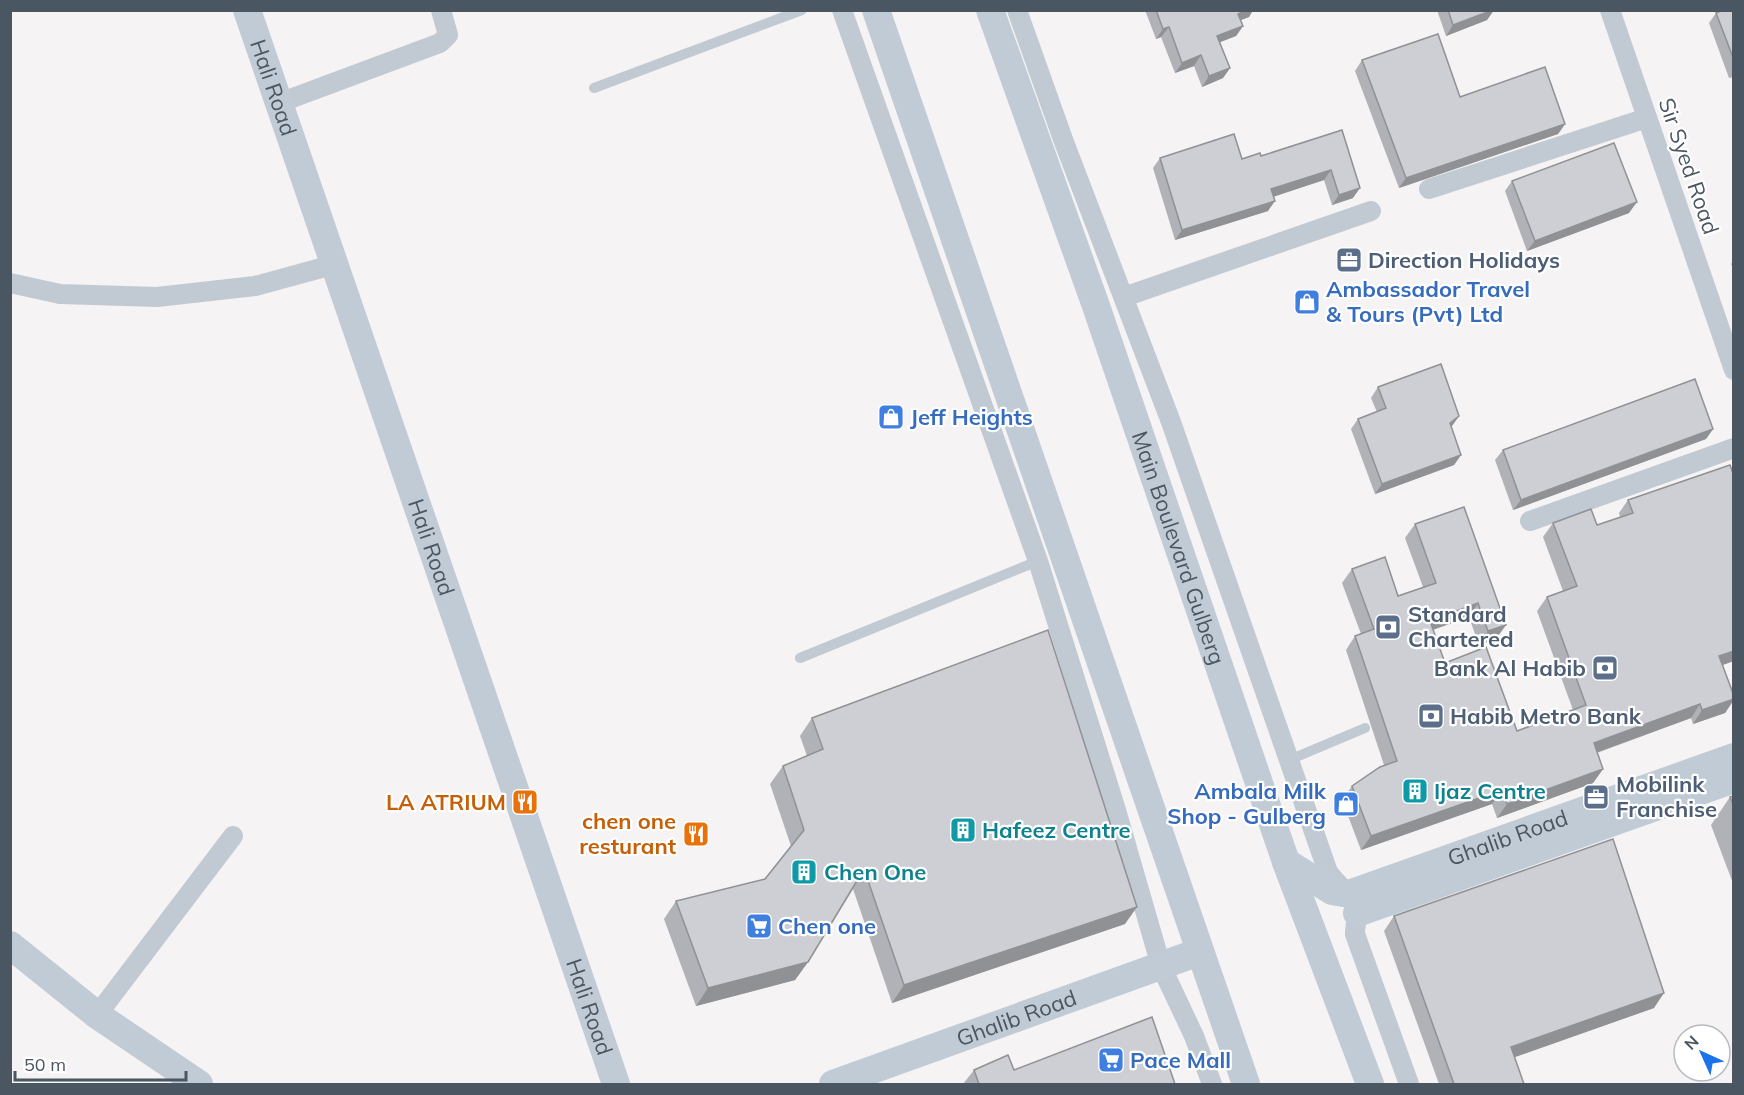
<svg xmlns="http://www.w3.org/2000/svg" width="1744" height="1095" viewBox="0 0 1744 1095" font-family="Mulish,sans-serif">
<style>
.lines{fill:none;stroke-linecap:round;stroke-linejoin:round}
.lane{stroke:#c1cad2;stroke-width:10}
.street{stroke:#c1cad2;stroke-width:20}
.secondary{stroke:#c1cbd6;stroke-width:28}
.wall{fill:#b0b2b7}
.shaded-wall{fill:#909195}
.building{fill:#cdcfd5;stroke:#909195;stroke-width:1.5}
.labels{text-anchor:middle;dominant-baseline:central;stroke-width:4.5;stroke-linejoin:round;paint-order:stroke}
.street-label{font-size:22px;fill:#4a5661;stroke:#fff}
.service-label{font-size:22px;font-weight:bold;fill:#4e5e75;stroke:#fff;text-anchor:start}
.shop-label{font-size:22px;font-weight:bold;fill:#366cbe;stroke:#fff;text-anchor:start}
.culture-label{font-size:22px;font-weight:bold;fill:#0d838f;stroke:#fff;text-anchor:start}
.food-label{font-size:22px;font-weight:bold;fill:#c56008;stroke:#fff;text-anchor:end}
</style>
<rect width="100%" height="100%" fill="#f5f3f3"/>
<g class="lines">
<g class="lane">
<path d="M594 88 802 10"/>
<path d="M800 658 1038 561"/>
<path d="M1289 760 1365 728"/>
</g>
<g class="street">
<path d="M842 10 1038 561 1116 810 1161 966 1194 1036 1212 1084"/>
<path d="M1017 10 1064 142 1171 422 1328 872C1337 886 1355 895 1357 913 1357 919 1355 927 1355 934L1409 1084"/>
<path d="M1610 10 1734 370"/>
<path d="M279 103 440 43 448 35 441 10"/>
<path d="M1429 189 1647 118"/>
<path d="M10 283 60 294 157 297 255 286 336 264"/>
<path d="M1124 297 1371 211"/>
<path d="M1530 521 1734 448"/>
<path d="M97 1015 233 836"/>
</g>
<g class="secondary">
<path id="s1" d="M247 10 616 1084"/>
<path d="M876 10 1246 1084"/>
<path id="s2" d="M990 10 1096 306 1286 862 1370 1084"/>
<path id="s3" d="M1286 862 1332 891 1349 894 1734 757"/>
<path d="M1357 913 1734 779"/>
<path d="M10 945 97 1015 199 1084"/>
<path id="s4" d="M833 1084 1199 952"/>
</g>
</g>
<g class="wall">
<path d="M1145 10H1253L1249 17 1240 20 1243 26 1236 36 1220 42 1230 68 1223 78 1202 87 1194 66 1175 73 1161 37 1156 39Z"/>
<path d="M1437 10H1494L1487 20 1446 36Z"/>
<path d="M1734 10V77L1729 78 1709 23 1716 13Z"/>
<path d="M1362 60 1460 97 1565 124 1558 134 1399 188 1355 71Z"/>
<path d="M1342 130 1353 198 1332 205 1324 180 1274 196 1268 211 1175 240 1153 168 1160 158 1242 159 1261 156Z"/>
<path d="M1512 181 1629 213 1527 251 1505 191Z"/>
<path d="M1734 260V270L1731 264Z"/>
<path d="M1378 387 1459 416 1451 427 1461 455 1454 465 1375 494 1351 429 1358 419 1377 412 1371 398Z"/>
<path d="M1713 429 1706 439 1513 510 1495 460 1503 450Z"/>
<path d="M1628 500 1723 665 1734 696V700L1725 713 1693 724 1691 718 1597 753 1603 769 1593 783 1497 818 1492 804 1361 850 1342 800 1352 786 1384 765 1346 650 1355 636 1361 634 1342 583 1352 569 1398 596 1423 587 1405 538 1415 524 1464 507 1496 639 1479 645 1469 617 1433 630 1445 663 1517 731 1573 710 1537 611 1547 597 1563 591 1543 537 1553 523 1597 525 1620 517 1619 513Z"/>
<path d="M812 718 1125 924 892 1003 853 889 808 962 795 980 696 1006 664 919 676 901 765 879 791 846 770 784 783 766 807 756 800 736Z"/>
<path d="M1734 796V886L1711 825 1730 797Z"/>
<path d="M1394 916 1654 1008 1514 1057 1524 1084H1439L1384 931Z"/>
<path d="M974 1070H1014L1175 1084H963Z"/>
</g>
<g class="shaded-wall">
<path d="M1246 10H1253L1249 17 1231 24 1238 14Z"/>
<path d="M1494 10 1487 20 1446 36 1453 25Z"/>
<path d="M1243 26 1236 36 1210 46 1217 36Z"/>
<path d="M1169 27 1161 37 1156 39 1163 29Z"/>
<path d="M1201 55 1194 66 1175 73 1182 63Z"/>
<path d="M1230 68 1223 78 1202 87 1209 76Z"/>
<path d="M1565 124 1558 134 1399 188 1406 178Z"/>
<path d="M1331 170 1324 180 1264 200 1271 189Z"/>
<path d="M1360 188 1353 198 1332 205 1339 195Z"/>
<path d="M1275 201 1268 211 1175 240 1182 230Z"/>
<path d="M1637 202 1629 213 1527 251 1535 241Z"/>
<path d="M1459 416 1452 426 1442 434 1450 423Z"/>
<path d="M1713 429 1706 439 1513 510 1521 500Z"/>
<path d="M1461 455 1454 465 1375 494 1382 484Z"/>
<path d="M1478 603 1469 617 1420 634 1430 621Z"/>
<path d="M1506 625 1496 639 1479 645 1488 631Z"/>
<path d="M1734 651V661L1709 670 1719 656Z"/>
<path d="M1734 699 1725 713 1693 724 1702 710Z"/>
<path d="M1700 704 1691 718 1584 757 1594 743Z"/>
<path d="M1603 769 1593 783 1497 818 1507 804Z"/>
<path d="M1502 790 1492 804 1361 850 1371 836Z"/>
<path d="M1137 907 1125 924 892 1003 904 985Z"/>
<path d="M808 962 795 980 696 1006 708 988Z"/>
<path d="M1664 993 1654 1008 1501 1062 1511 1047Z"/>
</g>
<g class="building">
<path d="M1156 10H1246L1238 14 1243 26 1217 36 1230 68 1209 76 1201 55 1182 63 1169 27 1163 29Z"/>
<path d="M1448 10H1493L1453 25Z"/>
<path d="M1723 10H1734V60L1716 13Z"/>
<path d="M1438 34 1460 97 1545 67 1565 124 1406 178 1362 60Z"/>
<path d="M1342 130 1360 188 1339 195 1331 170 1271 189 1275 201 1182 230 1160 158 1234 134 1242 159 1260 153 1261 156Z"/>
<path d="M1614 143 1637 202 1535 241 1512 181Z"/>
<path d="M1441 364 1459 416 1450 423 1461 455 1382 484 1358 419 1386 408 1378 387Z"/>
<path d="M1695 379 1713 429 1521 500 1503 450Z"/>
<path d="M1730 465 1734 476V651L1719 656 1734 696V699L1702 710 1700 704 1594 743 1603 769 1507 804 1502 790 1371 836 1352 786 1380 767 1397 761 1355 636 1374 629 1352 569 1385 557 1398 596 1436 583 1415 524 1464 507 1506 625 1488 631 1478 603 1430 621 1445 663 1486 647 1517 731 1586 705 1547 597 1577 586 1553 523 1591 509 1597 525 1633 513 1628 500Z"/>
<path d="M1048 630 1137 907 904 985 864 869 808 962 708 988 676 901 765 879 804 830 783 766 823 749 812 718Z"/>
<path d="M1734 796V806L1730 797Z"/>
<path d="M1613 839 1664 993 1511 1047 1524 1084H1454L1394 916Z"/>
<path d="M1152 1017 1175 1084H979L974 1070 1008 1055 1014 1070Z"/>
</g>
<defs>
<symbol id="office-square" viewBox="-11 -11 22 22"><rect x="-9" y="-9" width="18" height="18" rx="4" fill="#5c6f8a" stroke="#fff"/><path d="M-6-3h4V-5.5h4V-3h4V5H-6ZM-1-4.5V-3h2v-1.5ZM-6 0V1H6V0Z" fill="#fff"/></symbol>
<symbol id="shop-square" viewBox="-11 -11 22 22"><rect x="-9" y="-9" width="18" height="18" rx="4" fill="#3f7fe0" stroke="#fff"/><path d="M-5-2.5h2.3a2.7 3.5 0 0 1 5.4 0H5L5.5 6h-11ZM-1.5-2.5h3a1.5 2.3 0 0 0-3 0Z" fill="#fff"/></symbol>
<symbol id="bank-square" viewBox="-11 -11 22 22"><rect x="-9" y="-9" width="18" height="18" rx="4" fill="#5c6f8a" stroke="#fff"/><path d="M-6-4H6V4H-6ZM0-2.3a2.3 2.3 0 1 0 0 4.6a2.3 2.3 0 1 0 0-4.6Z" fill="#fff"/></symbol>
<symbol id="building-square" viewBox="-11 -11 22 22"><rect x="-9" y="-9" width="18" height="18" rx="4" fill="#0f9aa8" stroke="#fff"/><path d="M-4-6H4V6H1V3H-1V6H-4ZM-2.5-4.3h1.7v1.8h-1.7ZM.8-4.3h1.7v1.8H.8ZM-2.5-1h1.7V.8h-1.7ZM.8-1h1.7V.8H.8Z" fill="#fff"/></symbol>
<symbol id="restaurant-square" viewBox="-11 -11 22 22"><rect x="-9" y="-9" width="18" height="18" rx="4" fill="#e8710a" stroke="#fff"/><path d="M-5-6h1v4h1v-4h1v4h1v-4h1v5L-1.5 .5V6h-2V.5L-5-1ZM5-6V6H3V1.5H1.5Q1.5-4 5-6Z" fill="#fff"/></symbol>
<symbol id="supermarket-square" viewBox="-11 -11 22 22"><rect x="-9" y="-9" width="18" height="18" rx="4" fill="#3f7fe0" stroke="#fff"/><path d="M-6-5.5h2.5l.6 2H6L4.5 2H-2.5L-4.4-4H-6ZM-1.5 3.2a1.3 1.3 0 1 0 .1 0ZM3 3.2a1.3 1.3 0 1 0 .1 0Z" fill="#fff"/></symbol>
</defs>
<g fill-rule="evenodd">
<use href="#office-square" x="1334" y="245" width="30" height="30"/>
<use href="#shop-square" x="1292" y="287" width="30" height="30"/>
<use href="#shop-square" x="876" y="402" width="30" height="30"/>
<use href="#bank-square" x="1373" y="612" width="30" height="30"/>
<use href="#bank-square" x="1590" y="653" width="30" height="30"/>
<use href="#bank-square" x="1416" y="701" width="30" height="30"/>
<use href="#building-square" x="1400" y="776" width="30" height="30"/>
<use href="#office-square" x="1581" y="782" width="30" height="30"/>
<use href="#restaurant-square" x="510" y="787" width="30" height="30"/>
<use href="#shop-square" x="1331" y="789" width="30" height="30"/>
<use href="#building-square" x="948" y="815" width="30" height="30"/>
<use href="#restaurant-square" x="681" y="819" width="30" height="30"/>
<use href="#building-square" x="789" y="857" width="30" height="30"/>
<use href="#supermarket-square" x="744" y="911" width="30" height="30"/>
<use href="#supermarket-square" x="1096" y="1045" width="30" height="30"/>
</g>
<g class="labels">
<g class="street-label">
<text stroke="none"><textPath href="#s1" startOffset="82">Hali Road</textPath></text>
<text transform="translate(1689 166) rotate(71)">Sir Syed Road</text>
<text stroke="none"><textPath href="#s1" startOffset="568">Hali Road</textPath></text>
<text stroke="none"><textPath href="#s2" startOffset="570">Main Boulevard Gulberg</textPath></text>
<text stroke="none"><textPath href="#s3" startOffset="240">Ghalib Road</textPath></text>
<text stroke="none"><textPath href="#s1" startOffset="1054">Hali Road</textPath></text>
<text stroke="none"><textPath href="#s4" startOffset="195">Ghalib Road</textPath></text>
</g>
<g class="service-label">
<text x="1368" y="260">Direction Holidays</text>
<text x="1408" y="614">Standard<tspan x="1408" dy="25">Chartered</tspan></text>
<text x="1586" y="668" text-anchor="end">Bank Al Habib</text>
<text x="1450" y="716">Habib Metro Bank</text>
<text x="1616" y="784">Mobilink<tspan x="1616" dy="25">Franchise</tspan></text>
</g>
<g class="shop-label">
<text x="1326" y="289">Ambassador Travel<tspan x="1326" dy="25">&amp; Tours (Pvt) Ltd</tspan></text>
<text x="910" y="417">Jeff Heights</text>
<text x="1326" y="791" text-anchor="end">Ambala Milk<tspan x="1326" dy="25">Shop - Gulberg</tspan></text>
<text x="778" y="926">Chen one</text>
<text x="1130" y="1060">Pace Mall</text>
</g>
<g class="culture-label">
<text x="1434" y="791">Ijaz Centre</text>
<text x="982" y="830">Hafeez Centre</text>
<text x="824" y="872">Chen One</text>
</g>
<g class="food-label">
<text x="506" y="802">LA ATRIUM</text>
<text x="676" y="821">chen one<tspan x="676" dy="25">resturant</tspan></text>
</g>
</g>
<rect width="1744" height="1095" fill="none" stroke="#4a5661" stroke-width="24"/>
<g transform="translate(1702 1053) rotate(315)"><circle r="28" fill="#ffffff" stroke="#b7bbc0" stroke-width="1.5"/>
<path d="M0-4.5L10 22L0 15L-10 22Z" fill="#1a73e8"/>
<text y="-9" font-size="16" font-weight="bold" text-anchor="middle" fill="#4a5661">N</text>
</g>
<path d="M15 1071v9h171v-9" fill="none" stroke="#4a5661" stroke-width="3"/>
<text x="24" y="1071" font-size="18" fill="#4a5661" stroke="#ffffff" stroke-width="4.5" paint-order="stroke">50 m</text>
</svg>
